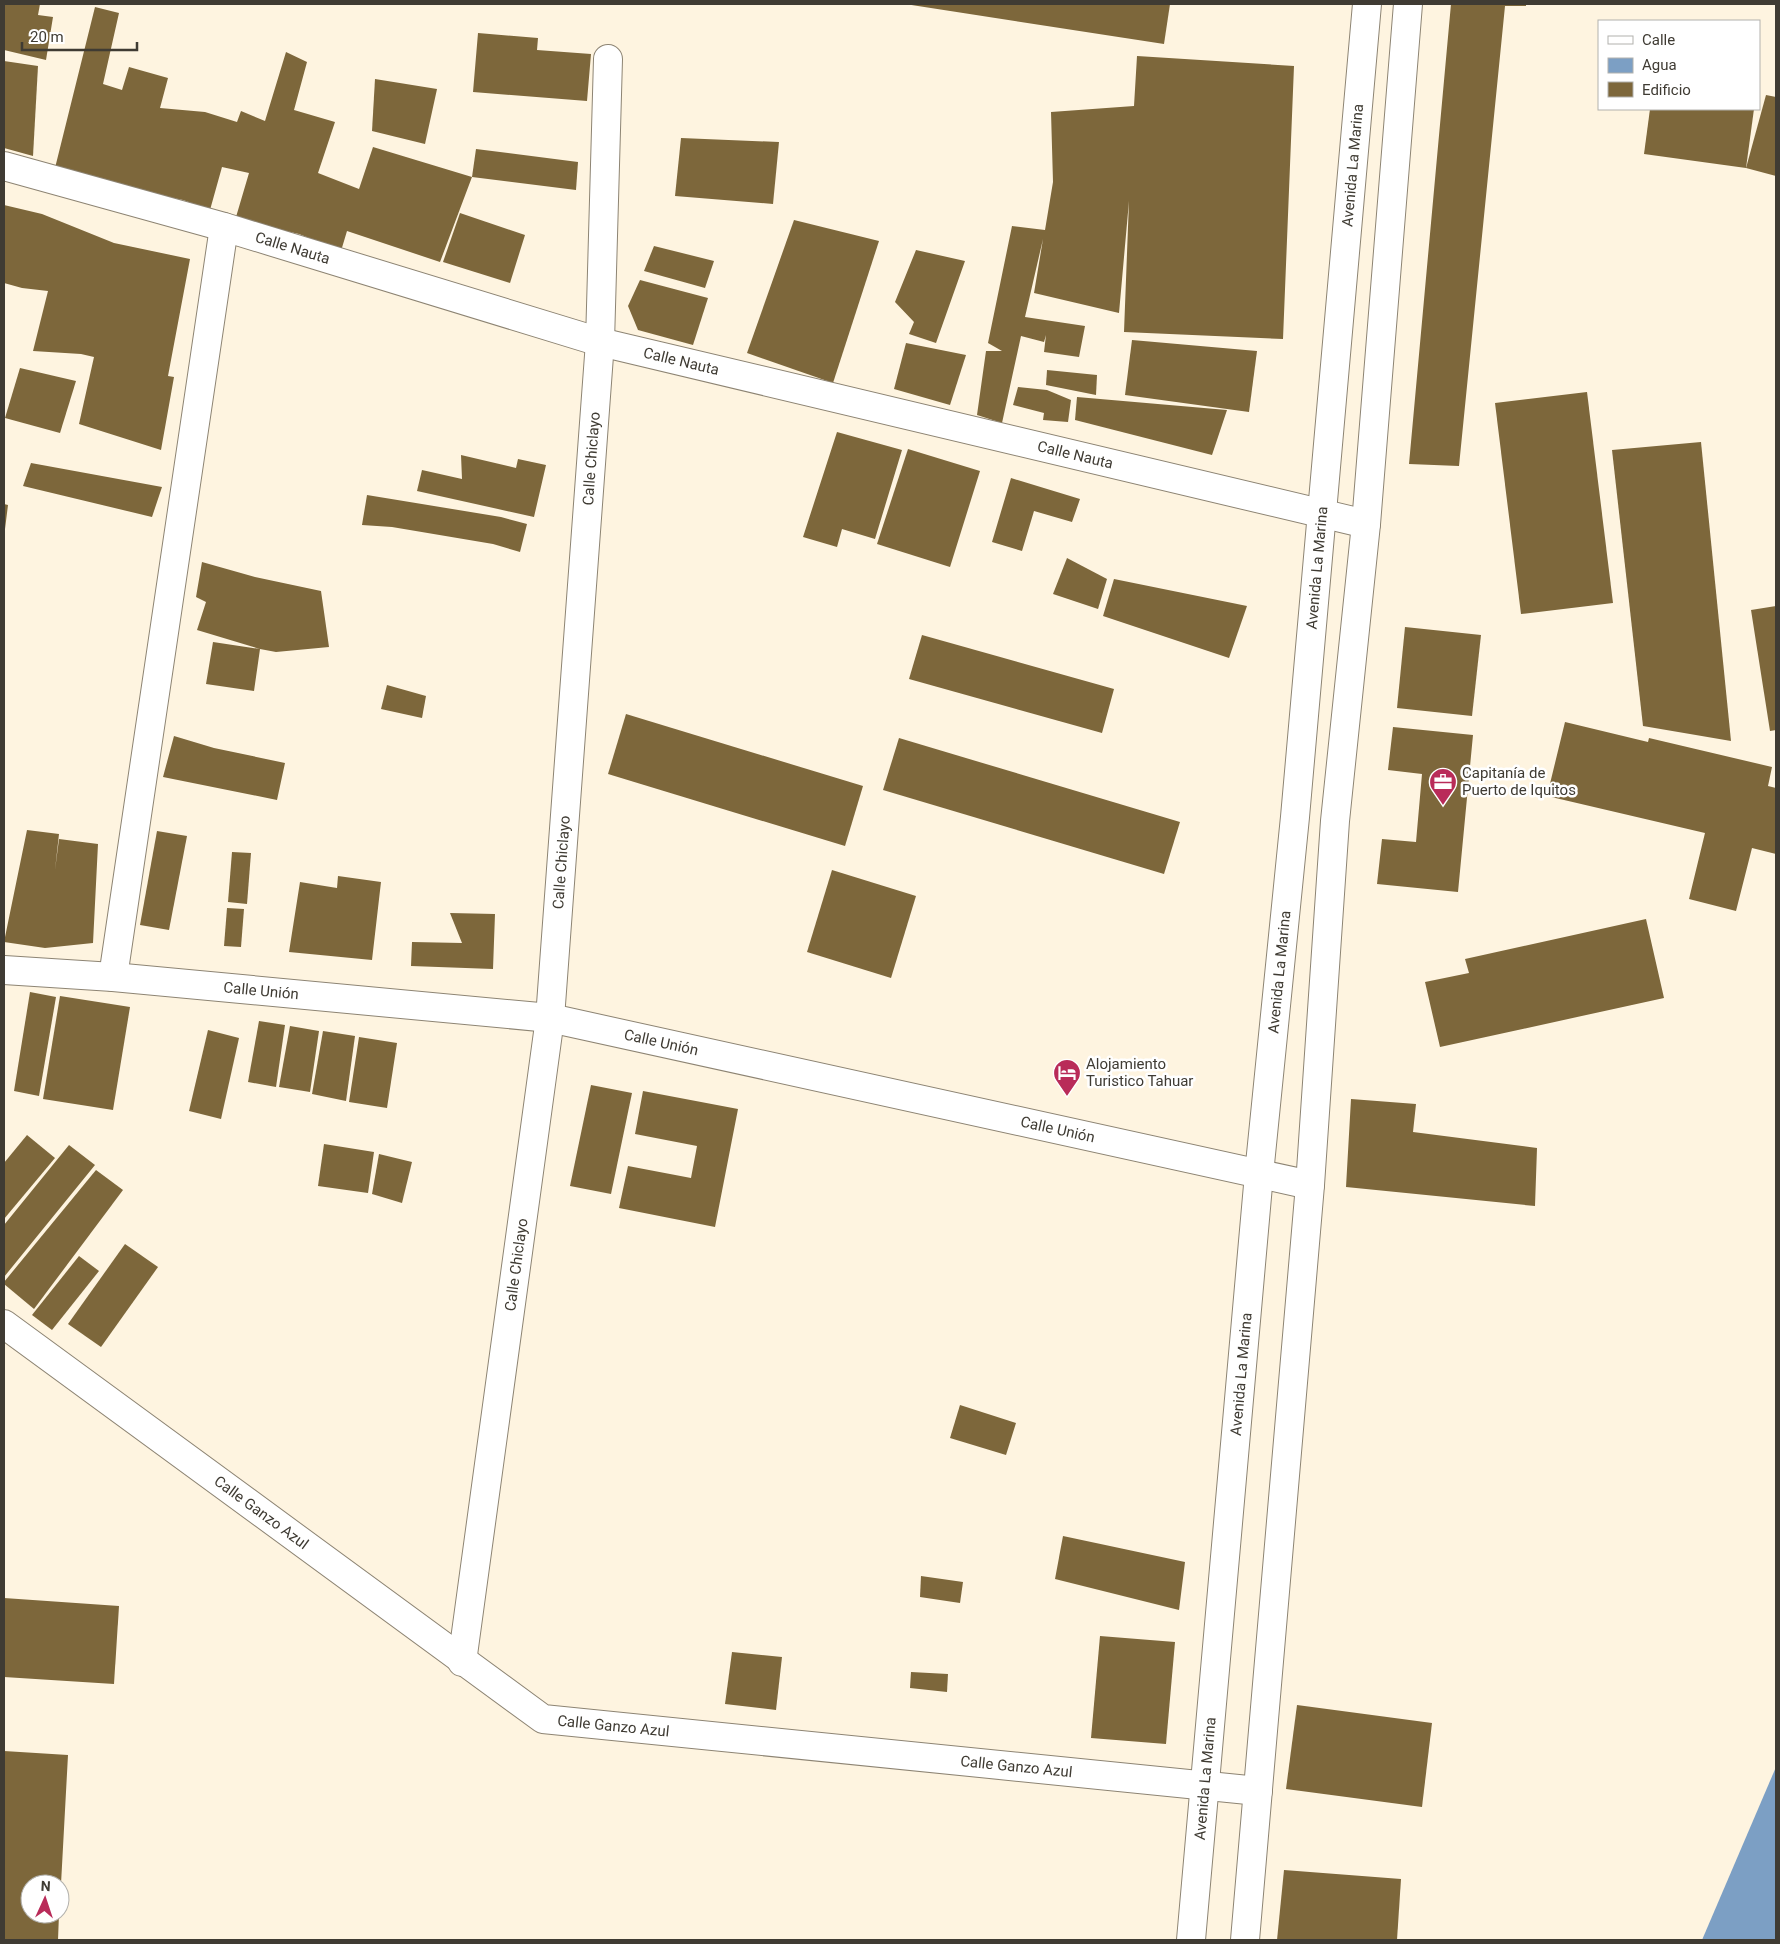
<svg xmlns="http://www.w3.org/2000/svg" width="1780" height="1944" viewBox="0 0 1780 1944" font-family="Roboto,sans-serif">
<style>
.water{fill:#7c9fc4}
.building{fill:#7d673b}
.lines{fill:none;stroke-linecap:round;stroke-linejoin:round}
.street-casing{stroke:#8d8473;stroke-width:30}
.secondary-casing{stroke:#8d8473;stroke-width:30}
.street{stroke:#fff;stroke-width:28}
.secondary{stroke:#fff;stroke-width:28}
.labels{text-anchor:middle;dominant-baseline:central;stroke-width:5;stroke-linejoin:round;paint-order:stroke}
.street-label{font-size:15px;fill:#3f3b33;stroke:#fff}
.poi-label{font-size:15px;fill:#3f3b33;stroke:#fff;text-anchor:start}
</style>
<rect width="100%" height="100%" fill="#fef4e0"/>
<path class="water" d="M1776 1767V1940H1702Z"/>
<g class="building">
<path d="M4 4H40L38 15 53 17 46 60 4 50Z"/>
<path d="M905 4H1170L1164 44Z"/>
<path d="M1451 4H1526V6H1505L1459 466 1409 464Z"/>
<path d="M95 7 119 13 103 84 122 90 129 67 168 78 160 108 205 112 237 122 241 111 265 121 286 52 307 62 294 110 335 122 318 173 359 189 373 147 472 177 440 262 347 231 341 251 299 234 259 225 236 217 249 173 222 167 210 210 183 200 136 191 55 168Z"/>
<path d="M478 33 538 38 537 50 591 54 587 101 473 92Z"/>
<path d="M1137 56 1294 66 1283 339 1124 332 1129 201 1119 313 1034 293 1043 239 1025 317 1085 326 1079 357 1044 352 1046 335 1044 342 1021 336 1002 423 977 415 986 351H1002L988 343 1012 226 1045 230 1053 182 1051 112 1134 106Z"/>
<path d="M4 61 38 66 33 156 4 148Z"/>
<path d="M375 79 437 89 425 144 372 131Z"/>
<path d="M1766 95 1776 97V176L1746 168Z"/>
<path d="M1650 109H1754L1746 168 1644 154Z"/>
<path d="M681 138 779 142 773 204 675 196Z"/>
<path d="M476 149 578 162 576 190 472 177Z"/>
<path d="M4 205 42 214 114 243 190 259 168 376 174 377 161 450 79 424 94 357 81 354 33 351 48 291 22 288 4 283Z"/>
<path d="M460 213 525 235 510 283 443 262Z"/>
<path d="M794 220 879 241 833 383 747 353Z"/>
<path d="M654 246 714 261 705 288 644 271Z"/>
<path d="M916 250 965 261 936 343 909 334 914 322 895 302Z"/>
<path d="M640 280 708 298 693 345 638 330 628 306Z"/>
<path d="M1132 340 1257 351 1249 412 1125 395Z"/>
<path d="M906 343 966 355 950 405 894 389Z"/>
<path d="M20 368 76 381 60 433 5 418Z"/>
<path d="M1047 370 1097 375 1096 395 1046 385Z"/>
<path d="M1018 387 1047 390 1071 400 1068 422 1043 420 1044 413 1013 405Z"/>
<path d="M1587 392 1613 603 1521 614 1495 403Z"/>
<path d="M1077 397 1227 410 1212 455 1075 420Z"/>
<path d="M837 432 902 450 875 539 842 529 837 547 803 537Z"/>
<path d="M1701 442 1731 741 1643 726 1612 450Z"/>
<path d="M908 449 980 471 950 567 877 544Z"/>
<path d="M461 455 516 468 518 459 546 465 534 517 417 491 422 470 462 479Z"/>
<path d="M31 463 162 487 152 517 23 486Z"/>
<path d="M1011 478 1080 499 1072 522 1034 511 1022 551 992 542Z"/>
<path d="M367 495 501 517 527 524 520 552 493 544 392 527 362 525Z"/>
<path d="M4 504 8 505 5 529H4Z"/>
<path d="M1067 558 1107 579 1098 609 1053 594Z"/>
<path d="M202 562 255 577 321 591 329 647 276 652 260 649 254 691 206 684 213 642 260 649 197 630 206 602 196 597Z"/>
<path d="M1114 579 1247 606 1229 658 1103 616Z"/>
<path d="M1776 606V730L1770 731 1751 610Z"/>
<path d="M1405 627 1481 635 1472 716 1397 708Z"/>
<path d="M922 635 1114 689 1102 733 909 679Z"/>
<path d="M387 685 426 696 422 718 381 709Z"/>
<path d="M626 714 863 786 845 846 608 774Z"/>
<path d="M1565 722 1648 742 1649 738 1772 767 1768 786 1776 788V854L1752 848 1736 911 1689 899 1705 833 1547 796Z"/>
<path d="M1393 727 1473 735 1458 892 1377 884 1382 839 1416 842 1422 774 1388 770Z"/>
<path d="M174 736 214 748 285 763 277 800 163 777Z"/>
<path d="M899 738 1180 822 1164 874 883 790Z"/>
<path d="M27 830 59 834 55 870 59 839 98 844 93 943 45 948 4 942Z"/>
<path d="M157 831 187 836 169 930 140 925Z"/>
<path d="M232 852 251 853 247 904 228 902Z"/>
<path d="M832 870 916 896 891 978 807 952Z"/>
<path d="M338 876 381 882 372 960 289 952 300 882 337 888Z"/>
<path d="M227 908 244 909 241 947 224 946Z"/>
<path d="M450 913 495 914 493 969 411 966 412 942 462 943Z"/>
<path d="M1646 919 1664 998 1440 1047 1425 982 1469 973 1465 959Z"/>
<path d="M30 992 56 997 39 1096 14 1091Z"/>
<path d="M60 996 130 1007 113 1110 43 1099Z"/>
<path d="M259 1021 285 1025 276 1087 248 1082Z"/>
<path d="M290 1026 319 1031 310 1092 279 1087Z"/>
<path d="M208 1030 239 1038 221 1119 189 1111Z"/>
<path d="M323 1031 355 1036 346 1101 312 1094Z"/>
<path d="M359 1037 397 1043 387 1108 349 1102Z"/>
<path d="M591 1085 632 1093 611 1194 570 1186Z"/>
<path d="M643 1091 738 1109 715 1227 619 1208 628 1166 691 1178 697 1146 635 1134Z"/>
<path d="M1351 1099 1416 1104 1413 1132 1537 1148 1535 1206 1346 1187Z"/>
<path d="M27 1135 55 1158 4 1219V1163Z"/>
<path d="M324 1144 374 1152 368 1193 318 1186Z"/>
<path d="M69 1145 95 1165 4 1277V1225Z"/>
<path d="M379 1154 412 1162 402 1203 372 1194Z"/>
<path d="M96 1170 123 1190 34 1309 4 1284V1282Z"/>
<path d="M125 1244 158 1267 101 1347 68 1324Z"/>
<path d="M79 1256 99 1271 52 1330 32 1315Z"/>
<path d="M960 1405 1016 1423 1006 1455 950 1438Z"/>
<path d="M1063 1536 1185 1562 1179 1610 1055 1579Z"/>
<path d="M921 1576 963 1582 960 1603 920 1597Z"/>
<path d="M4 1598 119 1606 114 1684 4 1677Z"/>
<path d="M1100 1636 1175 1642 1166 1744 1091 1738Z"/>
<path d="M732 1652 782 1657 776 1710 725 1704Z"/>
<path d="M911 1672 948 1674 947 1692 910 1688Z"/>
<path d="M1297 1705 1432 1723 1422 1807 1286 1789Z"/>
<path d="M4 1751 68 1755 61 1884H30V1914H59L58 1940H4Z"/>
<path d="M1284 1870 1401 1879 1397 1940H1277Z"/>
</g>
<g class="lines">
<defs>
<g id="street">
<path id="s1" d="M4 166 224 227 600 342 1366 524"/>
<path id="s2" d="M4 970 113 977 550 1018 1310 1185"/>
<path d="M113 977 224 227"/>
<path id="s3" d="M4 1324 543 1719 1258 1791"/>
<path id="s4" d="M462 1662 550 1018 600 342 608 59"/>
</g>
<g id="secondary">
<path id="s5" d="M1191 1940 1259 1174 1295 817 1367 4"/>
<path d="M1245 1940 1310 1185 1335 821 1366 524 1408 4"/>
</g>
</defs>
<use href="#street" class="street-casing"/>
<use href="#secondary" class="secondary-casing"/>
<use href="#street" class="street"/>
<use href="#secondary" class="secondary"/>
</g>
<defs>
<symbol id="office-pin" viewBox="-11 -11 22 30"><path d="M0 17L-7.5 6A9.5 9.5 0 1 1 7.5 6Z" fill="#b92b59" stroke="#fff"/><path d="M-6-3h4V-5.5h4V-3h4V5H-6ZM-1-4.5V-3h2v-1.5ZM-6 0V1H6V0Z" fill="#fff"/></symbol>
<symbol id="hotel-pin" viewBox="-11 -11 22 30"><path d="M0 17L-7.5 6A9.5 9.5 0 1 1 7.5 6Z" fill="#b92b59" stroke="#fff"/><path d="M-6-4.5h1.5V1H6V5H4.5V3h-9V5H-6ZM-4 0a1.8 1.8 0 1 1 3.6 0ZM.5 0V-2.5h3Q6-2.5 6 0Z" fill="#fff"/></symbol>
</defs>
<g fill-rule="evenodd">
<use href="#office-pin" x="1427" y="766" width="32" height="43"/>
<use href="#hotel-pin" x="1051" y="1057" width="32" height="43"/>
</g>
<g class="labels">
<g class="street-label">
<text stroke="none"><textPath href="#s5" startOffset="1782">Avenida La Marina</textPath></text>
<text stroke="none"><textPath href="#s1" startOffset="300">Calle Nauta</textPath></text>
<text stroke="none"><textPath href="#s1" startOffset="705">Calle Nauta</textPath></text>
<text stroke="none"><textPath href="#s1" startOffset="1110">Calle Nauta</textPath></text>
<text stroke="none"><textPath href="#s4" startOffset="1211">Calle Chiclayo</textPath></text>
<text stroke="none"><textPath href="#s5" startOffset="1378">Avenida La Marina</textPath></text>
<text stroke="none"><textPath href="#s4" startOffset="806">Calle Chiclayo</textPath></text>
<text stroke="none"><textPath href="#s5" startOffset="972">Avenida La Marina</textPath></text>
<text stroke="none"><textPath href="#s2" startOffset="258">Calle Unión</textPath></text>
<text stroke="none"><textPath href="#s2" startOffset="662">Calle Unión</textPath></text>
<text stroke="none"><textPath href="#s2" startOffset="1068">Calle Unión</textPath></text>
<text stroke="none"><textPath href="#s4" startOffset="401">Calle Chiclayo</textPath></text>
<text stroke="none"><textPath href="#s5" startOffset="568">Avenida La Marina</textPath></text>
<text stroke="none"><textPath href="#s3" startOffset="319">Calle Ganzo Azul</textPath></text>
<text stroke="none"><textPath href="#s3" startOffset="739">Calle Ganzo Azul</textPath></text>
<text stroke="none"><textPath href="#s3" startOffset="1144">Calle Ganzo Azul</textPath></text>
<text stroke="none"><textPath href="#s5" startOffset="162">Avenida La Marina</textPath></text>
</g>
<g class="poi-label">
<text x="1462" y="773">Capitanía de<tspan x="1462" dy="17">Puerto de Iquitos</tspan></text>
<text x="1086" y="1064">Alojamiento<tspan x="1086" dy="17">Turistico Tahuar</tspan></text>
</g>
</g>
<rect width="1780" height="1944" fill="none" stroke="#3f3b33" stroke-width="10"/>
<rect x="1598" y="20" width="162" height="90" fill="#ffffff" stroke="#b2b1ad"/>
<rect x="1608" y="36" width="25" height="8" fill="#ffffff" stroke="#b2b1ad"/>
<text x="1642" y="45" font-size="15" fill="#3f3b33">Calle</text>
<rect x="1608" y="58" width="25" height="15" fill="#7c9fc4" stroke="#b2b1ad"/>
<text x="1642" y="70" font-size="15" fill="#3f3b33">Agua</text>
<rect x="1608" y="82" width="25" height="15" fill="#7d673b" stroke="#b2b1ad"/>
<text x="1642" y="95" font-size="15" fill="#3f3b33">Edificio</text>
<g transform="translate(45 1899) rotate(3)"><circle r="24" fill="#ffffff" stroke="#b2b1ad"/>
<path d="M0-4L9 19L0 12L-9 19Z" fill="#b92b59"/>
<text y="-8" font-size="14" font-weight="bold" text-anchor="middle" fill="#3f3b33">N</text>
</g>
<path d="M22 42v8h115v-8" fill="none" stroke="#3f3b33" stroke-width="2.5"/>
<text x="30" y="42" font-size="15" fill="#3f3b33" stroke="#ffffff" stroke-width="4" paint-order="stroke">20 m</text>
</svg>
